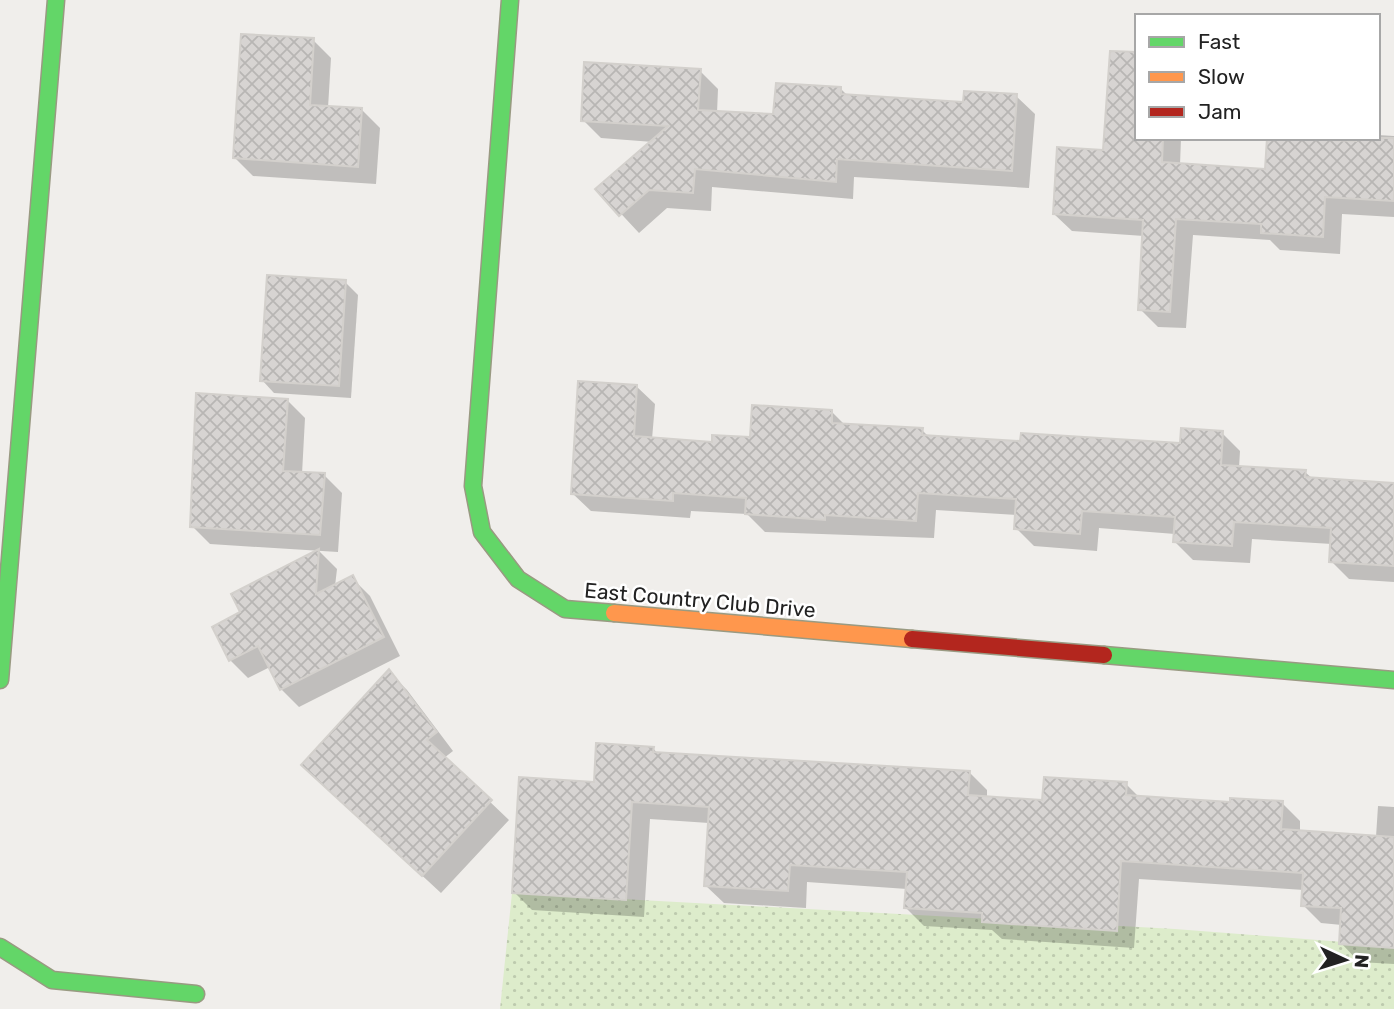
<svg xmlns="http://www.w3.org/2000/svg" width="1394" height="1009" viewBox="0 0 1394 1009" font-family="Rubik,sans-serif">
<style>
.grass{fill:url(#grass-dots)}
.shadow{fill:#0003}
.building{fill:url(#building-cross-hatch);stroke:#d3d0cc;stroke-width:2}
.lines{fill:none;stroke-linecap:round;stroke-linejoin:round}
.fast-casing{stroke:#999a82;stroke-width:19}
.slow-casing{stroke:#999a82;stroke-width:19}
.jam-casing{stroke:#999a82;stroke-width:19}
.fast{stroke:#63d668;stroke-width:16}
.slow{stroke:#ff974d;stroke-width:16}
.jam{stroke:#b3261e;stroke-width:16}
.labels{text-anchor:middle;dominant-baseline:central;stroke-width:5;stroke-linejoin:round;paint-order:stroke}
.street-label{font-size:21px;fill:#222;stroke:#fff}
</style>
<defs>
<pattern id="grass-dots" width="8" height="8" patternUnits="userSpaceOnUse" patternTransform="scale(1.75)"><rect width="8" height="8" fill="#ddeccb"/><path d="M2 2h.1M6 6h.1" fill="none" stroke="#bdcaae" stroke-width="1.8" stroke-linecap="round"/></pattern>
<pattern id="building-cross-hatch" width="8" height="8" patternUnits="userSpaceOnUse" patternTransform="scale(1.75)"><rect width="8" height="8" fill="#d7d4d2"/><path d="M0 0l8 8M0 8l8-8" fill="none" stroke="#b8b6b4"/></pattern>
</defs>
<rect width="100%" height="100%" fill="#f0eeeb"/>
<path class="grass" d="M512 893 1175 929 1394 946V1009H500Z"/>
<g class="shadow">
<path d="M313 40 331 58 328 108 362 110 380 128 376 184 253 176 235 158Z"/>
<path d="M700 71 718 89 717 113 775 116 841 89 848 96 965 104 1016 96 1035 114 1029 188 854 177 853 199 712 187 711 211 667 208 639 233 598 189 653 142 601 138 583 120Z"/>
<path d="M1378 135 1394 136V217L1342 214 1340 254 1280 250 1270 240 1193 235 1186 328 1158 327 1140 309 1144 236 1072 231 1054 214 1105 151 1137 138H1181L1180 165 1267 171 1269 138 1358 143 1378 138Z"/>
<path d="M345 282 358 295 351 398 274 393 262 380Z"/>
<path d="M636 386 655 404 652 439 713 443 752 439 832 412 845 425 922 430 929 437 1022 443 1181 445 1222 433 1240 451 1239 468 1305 472 1313 479 1394 485V582L1349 579 1331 561 1332 544 1252 539 1250 563 1193 560 1175 542V534L1099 528 1097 551 1034 546 1016 528 1017 515 936 510 934 538 765 532 747 514 691 511 690 518 591 511 572 493Z"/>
<path d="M287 400 305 418 302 474 324 475 342 493 338 552 210 544 192 526Z"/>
<path d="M319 551 337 569 335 586 352 578 370 596 400 656 299 707 281 689 270 667 248 678 230 660 242 613 234 595Z"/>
<path d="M389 672 407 690 453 751 444 758 509 820 441 893 322 783Z"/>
<path d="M653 748 658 754 969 772 987 790V798L1043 802 1126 784 1140 798 1231 803H1282L1300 821V832L1376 837 1378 806 1394 807V964L1359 962 1341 943 1342 925 1321 923 1303 905 1304 890 1139 879 1134 948 1002 939 992 930 924 926 906 908 907 889 807 882 806 908 724 903 705 885 709 823 650 819 644 917 532 910 514 892 595 784Z"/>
</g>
<g class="building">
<path d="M241 34 314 38 310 105 362 108 358 167 233 158Z"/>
<path d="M1110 51 1137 52V138H1163L1162 162 1265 169 1267 138 1356 141V138H1394V201L1325 197 1323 237 1261 233V224L1176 219 1170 312 1138 310 1143 220 1053 214 1057 147 1103 150Z"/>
<path d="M584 62 701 69 698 110 773 114 776 83 841 87V94L963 102 964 91 1017 94 1012 171 837 159 836 182 695 169 693 193 649 190 619 216 595 189 668 126 581 121Z"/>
<path d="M267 275 346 280 339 386 260 381Z"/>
<path d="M578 381 637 385 634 436 712 442V435L750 437 752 405 832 410V423L923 428 922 435 1020 441 1021 433 1180 443 1181 428 1223 431 1221 465 1306 470 1305 477 1394 483V566L1329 562 1331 528 1234 522 1232 546 1173 542 1175 517 1082 511 1080 534 1014 529 1016 499 918 493 916 521 825 515V520L745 514 746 498 673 493V501L571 494Z"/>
<path d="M196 393 288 399 283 471 325 473 320 535 190 527Z"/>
<path d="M319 549 316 594 353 575 384 637 280 690 258 646 229 661 212 627 240 612 231 594Z"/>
<path d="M389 669 437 732 427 740 492 800 422 876 301 765Z"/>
<path d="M596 743 654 747 653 752 970 771 968 795 1042 800 1044 777 1127 782 1126 795 1230 802V798L1283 801 1281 829 1394 837V948L1339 944 1341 908 1301 906 1303 873 1121 861 1117 931 982 922V913L904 908 907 872 790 865 788 891 704 886 709 807 632 802 626 900 512 893 519 777 594 782Z"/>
</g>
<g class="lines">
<defs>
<g id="fast">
<path d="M510 0 473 486 482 532 518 579 565 609 614 613"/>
<path d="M1104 655 1394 680"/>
<path d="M0 680 56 0"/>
<path d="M0 947 52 980 196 994"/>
</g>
<path id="slow" d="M614 613 912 639"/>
<path id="jam" d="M912 639 1104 655"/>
</defs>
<use href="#fast" class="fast-casing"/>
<use href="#slow" class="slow-casing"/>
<use href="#jam" class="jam-casing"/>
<use href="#fast" class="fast"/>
<use href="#slow" class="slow"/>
<use href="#jam" class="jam"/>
</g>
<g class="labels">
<g class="street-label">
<text transform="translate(700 600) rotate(5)">East Country Club Drive</text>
</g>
</g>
<rect x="1135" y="14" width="245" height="126" fill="#ffffff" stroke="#a7a7a7" stroke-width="2"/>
<rect x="1149" y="37" width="35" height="10" fill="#63d668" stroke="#a7a7a7" stroke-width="2"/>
<text x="1198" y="49" font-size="21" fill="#222222">Fast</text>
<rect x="1149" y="72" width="35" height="10" fill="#ff974d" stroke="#a7a7a7" stroke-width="2"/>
<text x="1198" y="84" font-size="21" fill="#222222">Slow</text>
<rect x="1149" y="107" width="35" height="10" fill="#b3261e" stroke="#a7a7a7" stroke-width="2"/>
<text x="1198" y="119" font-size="21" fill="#222222">Jam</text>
<g transform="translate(1345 960) rotate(94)" stroke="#ffffff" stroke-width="5" paint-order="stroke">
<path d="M0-5L12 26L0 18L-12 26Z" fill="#222222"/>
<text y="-10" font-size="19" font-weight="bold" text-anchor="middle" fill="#222222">N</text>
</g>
</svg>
